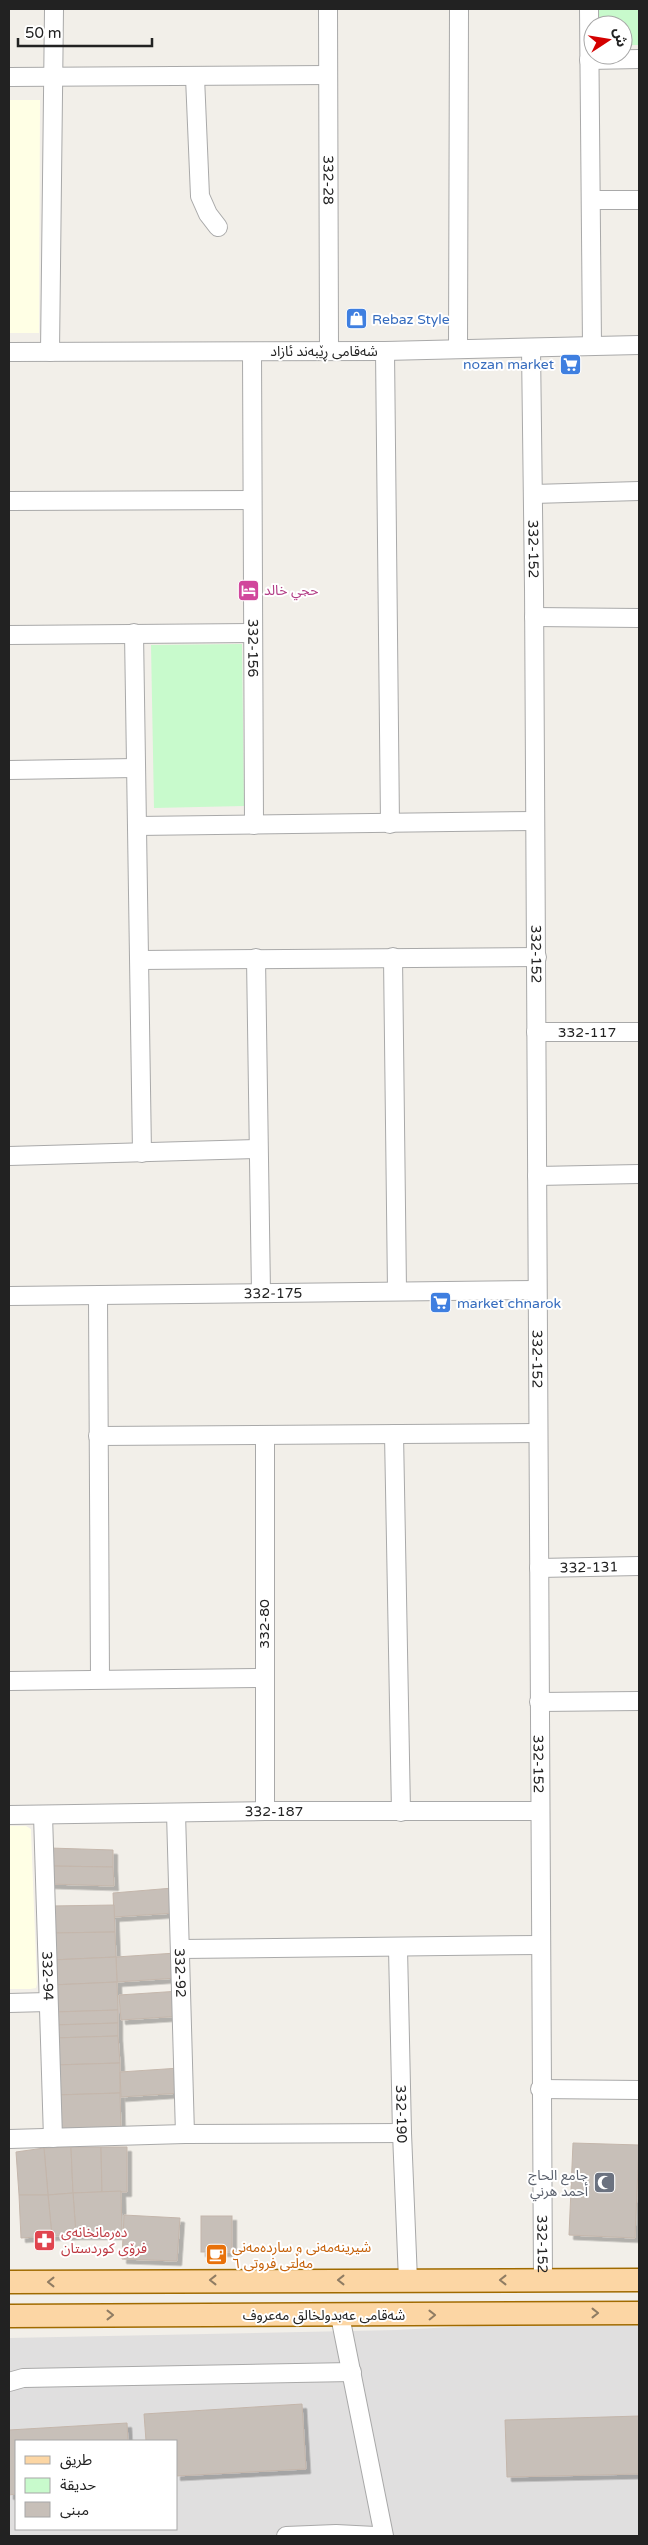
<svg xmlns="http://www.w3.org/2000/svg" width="648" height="2545" viewBox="0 0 648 2545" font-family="'Varela Round','Noto Sans Arabic',sans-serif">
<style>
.residential{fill:#e0dfdf;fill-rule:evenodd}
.education{fill:#ffffe5}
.park{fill:#c8facc}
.building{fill:#c7bfb8;stroke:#c4b6ab;filter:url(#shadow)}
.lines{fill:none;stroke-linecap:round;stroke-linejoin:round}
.minor-casing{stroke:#a9a9a9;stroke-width:20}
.major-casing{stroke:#a06b00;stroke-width:25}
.minor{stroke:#fff;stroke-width:18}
.major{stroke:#fcd6a4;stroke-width:22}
.oneway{stroke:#8f7c63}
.labels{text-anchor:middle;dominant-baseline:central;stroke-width:4;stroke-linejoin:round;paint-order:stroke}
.street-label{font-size:14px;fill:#222;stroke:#fff}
.shop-label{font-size:14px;fill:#366cbe;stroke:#fff;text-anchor:start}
.hotel-label{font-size:14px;fill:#b23c85;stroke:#fff;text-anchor:start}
.worship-label{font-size:14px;fill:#5b616d;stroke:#fff;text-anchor:end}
.health-label{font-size:14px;fill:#be3a42;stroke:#fff;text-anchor:start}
.food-label{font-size:14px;fill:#c56008;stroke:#fff;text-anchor:start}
</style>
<defs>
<filter id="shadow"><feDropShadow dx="4.5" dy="4.5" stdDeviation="0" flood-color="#0004"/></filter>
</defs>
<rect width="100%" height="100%" fill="#f2efe9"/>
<path class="residential" d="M639 2317V2536H9V2338L396 2330ZM16 2441H176V2529H16Z"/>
<g class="education">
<path d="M9 100H40L39 333H9Z"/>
<path d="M26 1826 31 1829V1832L37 1984 36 1988 30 1989H9V1826Z"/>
</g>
<g class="park">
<path d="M594 9H639V45H623V25H594Z"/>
<path d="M242 644 244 806 154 808 151 645Z"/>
</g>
<g class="building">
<path d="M50 1848 113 1850V1867L50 1866Z"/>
<path d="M50 1866 113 1867 114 1886 50 1884Z"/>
<path d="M173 1888 175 1913 114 1917 113 1893Z"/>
<path d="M114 1905 115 1932 52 1933 51 1906Z"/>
<path d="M115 1932 116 1957 52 1960V1933Z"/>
<path d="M176 1953 178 1978 117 1982 116 1957Z"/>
<path d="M116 1957 117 1982 52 1985V1960Z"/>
<path d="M117 1982 118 2010 54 2012 52 1985Z"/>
<path d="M180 1991 182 2016 121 2020 119 1995Z"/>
<path d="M118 2010V2023L54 2025V2012Z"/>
<path d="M118 2023V2036L54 2038V2025Z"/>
<path d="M118 2036 120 2063 55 2065 54 2038Z"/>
<path d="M120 2063V2093L56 2095 55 2065Z"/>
<path d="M180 2068 181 2093 121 2097 120 2072Z"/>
<path d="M120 2093 121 2130 57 2131 56 2095Z"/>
<path d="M573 2143 639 2145 635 2238 569 2235Z"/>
<path d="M71 2147 73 2193 48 2195 44 2148Z"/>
<path d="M71 2147H101L102 2192 73 2193Z"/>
<path d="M101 2147H127V2192H102Z"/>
<path d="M44 2148 48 2195H19L16 2152Z"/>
<path d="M121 2191 122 2235H76L73 2193Z"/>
<path d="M73 2193 76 2235 52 2236 48 2195Z"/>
<path d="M19 2195H48L52 2236 21 2238Z"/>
<path d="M124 2215 180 2218 177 2261 122 2259Z"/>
<rect x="201" y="2216" width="31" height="36"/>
<path d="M302 2404 306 2469 176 2476V2441H146L144 2414Z"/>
<path d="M639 2416V2474L507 2477 505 2420Z"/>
<path d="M127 2423 128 2441H16V2494L9 2495V2430Z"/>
</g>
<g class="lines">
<defs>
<g id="minor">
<path id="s1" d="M328 9 329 351"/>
<path d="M589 9 592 346"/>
<path d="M589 60 639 59"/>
<path d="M9 77 328 75"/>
<path d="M195 77 200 196 208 214 218 227"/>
<path d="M592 200H639"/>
<path id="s2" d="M531 348C541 992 534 1636 543 2281"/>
<path d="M458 349 459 9"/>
<path d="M385 351 390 824"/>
<path d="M9 352 385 351 639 345"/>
<path d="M50 352 54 9"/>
<path id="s3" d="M252 352 254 825"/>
<path d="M533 494 639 491"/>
<path d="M9 501 252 500"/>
<path d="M534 617 639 618"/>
<path d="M134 633 142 1153"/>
<path d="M9 635 252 633"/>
<path d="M9 770 135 768"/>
<path d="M137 826 535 821"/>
<path d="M393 957 397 1291"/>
<path d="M256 958 261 1293"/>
<path d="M140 960 537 957"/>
<path id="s4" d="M536 1032H639"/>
<path d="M9 1156 258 1149"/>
<path d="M537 1176 639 1174"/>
<path id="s5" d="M9 1296 536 1290"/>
<path d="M98 1297 100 1679"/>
<path d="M394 1434 401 1812"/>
<path d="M98 1436 537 1433"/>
<path d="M265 1436V1811"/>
<path id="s6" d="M539 1568 639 1566"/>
<path d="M9 1681 263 1678"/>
<path d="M539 1702 639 1701"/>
<path id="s7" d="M176 1813 185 2134"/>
<path id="s8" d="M9 1815 265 1811H540"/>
<path id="s9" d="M43 1815 53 2138"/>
<path id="s10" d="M398 1948 402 2133 408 2280"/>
<path d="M180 1949 540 1945"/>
<path d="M9 2003 48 2002"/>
<path d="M540 2089 639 2090"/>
<path d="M9 2139 185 2134 402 2133"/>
<path d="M340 2316 384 2536"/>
<path d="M9 2382 23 2378 352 2372"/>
<path d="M286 2536 336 2534 375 2536"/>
</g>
<g id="major">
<path d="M9 2282 639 2280"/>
<path d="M9 2316 639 2313"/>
</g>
</defs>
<use href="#minor" class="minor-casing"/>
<use href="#major" class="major-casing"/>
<use href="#minor" class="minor"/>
<use href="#major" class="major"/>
</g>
<defs><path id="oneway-chevron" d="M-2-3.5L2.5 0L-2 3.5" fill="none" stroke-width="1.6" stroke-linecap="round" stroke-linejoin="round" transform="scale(1.25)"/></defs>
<g class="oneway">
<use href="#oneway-chevron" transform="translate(213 2280) rotate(180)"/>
<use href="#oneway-chevron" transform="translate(341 2280) rotate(-180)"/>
<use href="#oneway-chevron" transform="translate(503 2280) rotate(-180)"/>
<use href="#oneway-chevron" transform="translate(51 2282) rotate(180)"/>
<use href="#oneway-chevron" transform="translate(595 2313)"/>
<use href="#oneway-chevron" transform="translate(110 2315)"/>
<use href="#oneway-chevron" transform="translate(432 2315) rotate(-1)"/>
</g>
<defs>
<symbol id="shop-square" viewBox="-11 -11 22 22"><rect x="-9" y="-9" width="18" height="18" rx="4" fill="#3f7fe0" stroke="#fff"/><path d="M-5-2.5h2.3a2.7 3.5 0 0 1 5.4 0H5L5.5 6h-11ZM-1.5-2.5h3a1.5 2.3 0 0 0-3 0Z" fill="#fff"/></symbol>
<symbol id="supermarket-square" viewBox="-11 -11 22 22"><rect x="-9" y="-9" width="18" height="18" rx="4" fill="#3f7fe0" stroke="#fff"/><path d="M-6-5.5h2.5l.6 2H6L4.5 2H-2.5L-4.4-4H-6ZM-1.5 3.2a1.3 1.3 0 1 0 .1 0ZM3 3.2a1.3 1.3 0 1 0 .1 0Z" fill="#fff"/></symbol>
<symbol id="hotel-square" viewBox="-11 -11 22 22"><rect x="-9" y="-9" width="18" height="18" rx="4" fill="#d1479c" stroke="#fff"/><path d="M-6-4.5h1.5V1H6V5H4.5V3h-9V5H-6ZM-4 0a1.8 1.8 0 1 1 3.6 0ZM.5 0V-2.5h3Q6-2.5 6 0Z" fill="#fff"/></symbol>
<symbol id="mosque-square" viewBox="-11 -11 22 22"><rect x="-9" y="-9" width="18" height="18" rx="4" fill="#6b7280" stroke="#fff"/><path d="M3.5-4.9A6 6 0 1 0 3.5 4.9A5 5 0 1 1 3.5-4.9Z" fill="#fff"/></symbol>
<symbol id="pharmacy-square" viewBox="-11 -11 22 22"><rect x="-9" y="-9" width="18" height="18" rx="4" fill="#e0444e" stroke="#fff"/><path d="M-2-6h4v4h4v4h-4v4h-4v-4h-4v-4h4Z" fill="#fff"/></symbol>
<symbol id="cafe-square" viewBox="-11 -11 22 22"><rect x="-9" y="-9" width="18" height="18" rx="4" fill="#e8710a" stroke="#fff"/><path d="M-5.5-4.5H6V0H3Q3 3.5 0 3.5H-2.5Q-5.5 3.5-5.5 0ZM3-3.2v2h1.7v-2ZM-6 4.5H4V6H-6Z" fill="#fff"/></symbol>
</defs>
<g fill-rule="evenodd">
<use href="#shop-square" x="344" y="306" width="25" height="25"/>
<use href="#supermarket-square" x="558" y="352" width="25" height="25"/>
<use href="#hotel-square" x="236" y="578" width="25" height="25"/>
<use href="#supermarket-square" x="428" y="1290" width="25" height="25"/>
<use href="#mosque-square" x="592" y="2170" width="25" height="25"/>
<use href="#pharmacy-square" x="32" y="2228" width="25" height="25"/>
<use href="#cafe-square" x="204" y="2242" width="25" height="25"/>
</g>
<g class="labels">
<g class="street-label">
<text stroke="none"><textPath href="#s1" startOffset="171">332-28</textPath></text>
<text x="324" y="351">شەقامی ڕێبەند ئازاد</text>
<text stroke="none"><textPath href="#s2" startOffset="201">332-152</textPath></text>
<text stroke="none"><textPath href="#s3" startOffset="296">332-156</textPath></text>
<text stroke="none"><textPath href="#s2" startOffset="606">332-152</textPath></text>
<text stroke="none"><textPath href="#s4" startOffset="51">332-117</textPath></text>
<text stroke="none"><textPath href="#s5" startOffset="264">332-175</textPath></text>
<text stroke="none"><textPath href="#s2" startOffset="1011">332-152</textPath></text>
<text stroke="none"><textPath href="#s6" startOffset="50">332-131</textPath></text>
<text transform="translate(264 1624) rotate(-90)">332-80</text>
<text stroke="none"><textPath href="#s2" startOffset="1416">332-152</textPath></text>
<text stroke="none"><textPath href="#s8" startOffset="265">332-187</textPath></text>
<text stroke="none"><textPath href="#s7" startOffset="160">332-92</textPath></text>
<text stroke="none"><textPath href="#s9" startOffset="161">332-94</textPath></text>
<text stroke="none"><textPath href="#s10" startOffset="166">332-190</textPath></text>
<text stroke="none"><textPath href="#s2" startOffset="1896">332-152</textPath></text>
<text x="324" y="2315">شەقامی عەبدولخالق مەعروف</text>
</g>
<g class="shop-label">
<text x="372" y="319">Rebaz Style</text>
<text x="554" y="364" text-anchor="end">nozan market</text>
<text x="457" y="1303">market chnarok</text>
</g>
<g class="hotel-label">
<text x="264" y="590">حجي خالد</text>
</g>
<g class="worship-label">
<text x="588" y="2175">جامع الحاج<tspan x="588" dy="16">أحمد هرني</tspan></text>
</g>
<g class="health-label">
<text x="61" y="2232">دەرمانخانەی<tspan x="61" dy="16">فرۆی کوردستان</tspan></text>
</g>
<g class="food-label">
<text x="232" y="2247">شیرینەمەنی و ساردەمەنی<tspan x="232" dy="16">مەڵتی فروتی ٦</tspan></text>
</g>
</g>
<rect width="648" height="2545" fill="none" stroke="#222222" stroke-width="20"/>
<rect x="15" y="2440" width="162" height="90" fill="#ffffff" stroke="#a7a7a7"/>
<rect x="25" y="2456" width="25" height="8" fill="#fcd6a4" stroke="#a7a7a7"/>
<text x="60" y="2465" font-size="15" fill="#222222">طريق</text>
<rect x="25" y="2478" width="25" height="15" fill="#c8facc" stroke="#a7a7a7"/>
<text x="60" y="2490" font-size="15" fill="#222222">حديقة</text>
<rect x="25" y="2502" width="25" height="15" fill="#c7bfb8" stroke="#a7a7a7"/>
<text x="60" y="2515" font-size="15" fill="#222222">مبنى</text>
<g transform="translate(608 40) rotate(78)"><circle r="24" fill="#ffffff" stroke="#a7a7a7"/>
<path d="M0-4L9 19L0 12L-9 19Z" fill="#d40000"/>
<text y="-8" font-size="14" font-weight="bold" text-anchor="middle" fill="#222222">ش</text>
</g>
<path d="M18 38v8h134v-8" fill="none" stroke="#222222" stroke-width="2.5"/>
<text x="25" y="38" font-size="15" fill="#222222" stroke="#ffffff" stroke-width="4" paint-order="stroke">50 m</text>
</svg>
